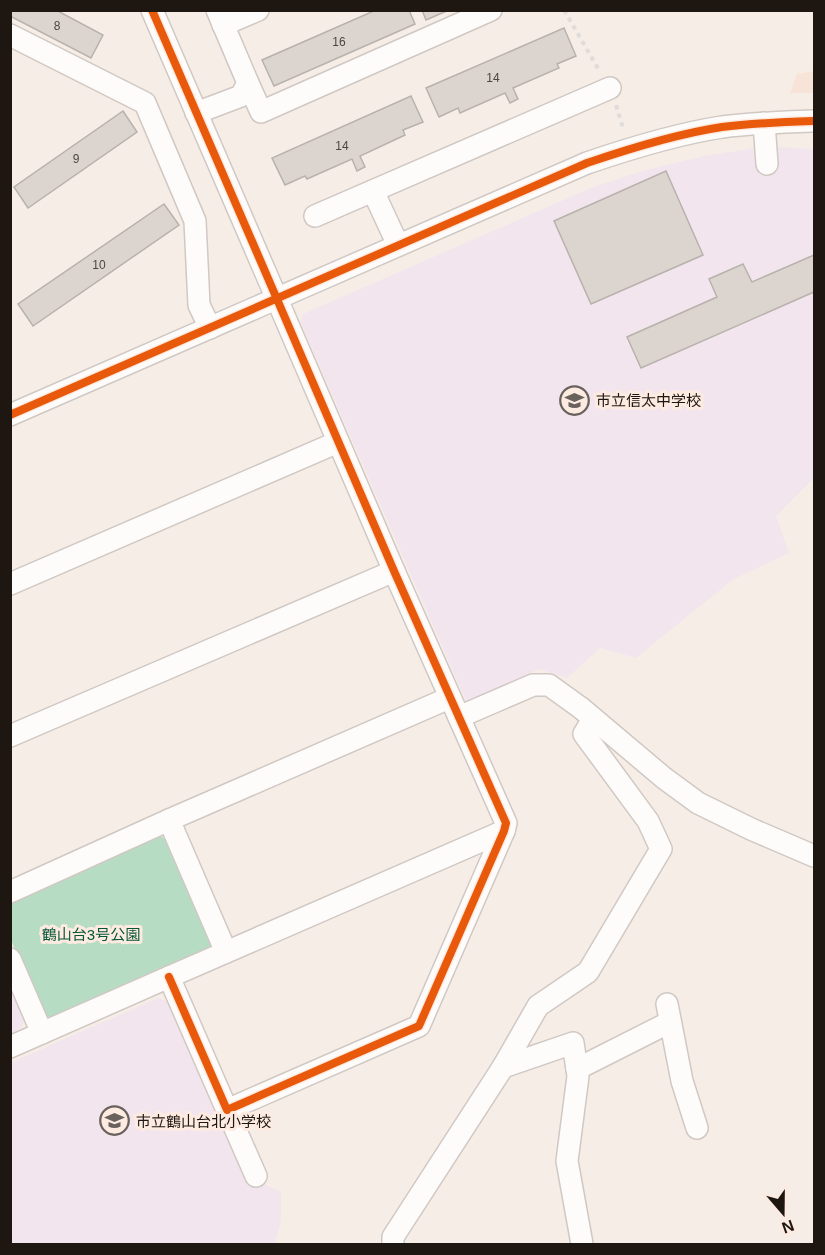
<svg xmlns="http://www.w3.org/2000/svg" width="825" height="1255" viewBox="0 0 825 1255" font-family="Arial,'Noto Sans JP',sans-serif">
<style>
.built{fill:#f8e3d8}
.education{fill:#f2e5ee}
.green{fill:#b6ddc4}
.building{fill:#dcd5cf;stroke:#b8b2ac;stroke-width:1.5}
.lines{fill:none;stroke-linecap:round;stroke-linejoin:round}
.minor-casing{stroke:#d0c8c3;stroke-width:24}
.path{stroke:#dfdcda;stroke-width:4;stroke-dasharray:4.5 4.5;stroke-linecap:butt}
.minor{stroke:#fefcfb;stroke-width:21}
.cycleway-casing{stroke:#fdebe1;stroke-width:11}
.cycleway{stroke:#e8590c;stroke-width:8}
.labels{text-anchor:middle;dominant-baseline:central;stroke-width:6;stroke-linejoin:round;paint-order:stroke}
.number-label{font-size:12px;fill:#4d4640}
.poi-label{font-size:15px;fill:#1d1611;stroke:#fdebe1;text-anchor:start}
.park-label{font-size:15px;fill:#045637;stroke:#fdebe1}
</style>
<rect width="100%" height="100%" fill="#f7ede7"/>
<path class="built" d="M814 71V93H790L797 74Z"/>
<g class="education">
<path d="M778 147 814 149V478L776 516 789 553 732 580 636 658 600 648 567 678 539 669 467 703 301 323 303 314 591 188 642 171 704 156 756 148Z"/>
<path d="M10 983 26 1019 21 1028 11 1033Z"/>
<path d="M158 998 169 1002 248 1184 260 1179 262 1183 281 1192V1220L275 1244H11L10 1063Z"/>
</g>
<path class="green" d="M160 836 172 842 212 938 209 952 54 1019 42 1014 11 940 10 901Z"/>
<g class="building">
<path d="M10 10H56L103 35 91 58 10 16Z"/>
<path d="M376 10H409L415 24 274 86 262 60Z"/>
<path d="M422 10H449L426 20Z"/>
<path d="M564 28 576 56 557 64 559 68 513 88 518 99 510 103 505 93 460 113 458 108 439 117 426 88Z"/>
<path d="M411 96 423 122 403 130 405 135 360 156 365 167 357 171 352 159 307 179 305 176 285 185 272 158Z"/>
<path d="M123 111 137 132 28 208 14 187Z"/>
<path d="M666 171 703 255 591 304 554 221Z"/>
<path d="M164 204 179 225 33 326 18 304Z"/>
<path d="M814 255V292L641 368 627 337 717 297 709 279 743 264 752 282Z"/>
</g>
<g class="lines">
<defs>
<g id="minor">
<path d="M152 10 264 269 394 571 506 823 504 831 419 1026 227 1110 169 977"/>
<path d="M223 25 258 10"/>
<path d="M10 35 145 103 195 221 199 305 210 328"/>
<path d="M248 83 261 112 491 10"/>
<path d="M196 113 241 96 248 83 217 10"/>
<path d="M764 123 767 164"/>
<path d="M373 191 398 245"/>
<path d="M315 216 610 88"/>
<path d="M10 415 587 163C631 148 676 134 722 127 753 123 784 122 814 121"/>
<path d="M10 584 338 442"/>
<path d="M459 717 533 685H549L581 708 664 778 698 803 751 829 814 856"/>
<path d="M10 736 394 571"/>
<path d="M169 820 226 952"/>
<path d="M10 892 169 820 449 698"/>
<path d="M10 959 42 1033"/>
<path d="M667 1004 682 1081 697 1128"/>
<path d="M10 1047 169 977 504 831"/>
<path d="M503 1067 538 1006 588 972 661 849 648 821 584 734 593 719"/>
<path d="M577 1069 670 1022"/>
<path d="M227 1110 256 1176"/>
<path d="M393 1244V1237L503 1067 573 1043 578 1076 567 1161 582 1244"/>
</g>
</defs>
<use href="#minor" class="minor-casing"/>
<g class="path">
<path d="M564 10 600 72"/>
<path d="M616 105 623 128"/>
</g>
<use href="#minor" class="minor"/>
<defs>
<g id="cycleway">
<path d="M152 10 264 269 394 571 506 823 504 831 419 1026 227 1110 169 977"/>
<path d="M10 415 587 163C631 148 676 134 722 127 753 123 784 122 814 121"/>
</g>
</defs>
<use href="#cycleway" class="cycleway-casing"/>
<use href="#cycleway" class="cycleway"/>
</g>
<defs>
<symbol id="school-ring" viewBox="-11 -11 22 22"><circle r="9.5" fill="#fdebe1" stroke="#69615c" stroke-width="1.5"/><path d="M0-5L7-2L0 1L-7-2ZM-4 1L0 2.5L4 1V4Q0 6-4 4Z" fill="#69615c"/></symbol>
</defs>
<g fill-rule="evenodd">
<use href="#school-ring" x="558" y="384" width="33" height="33"/>
<use href="#school-ring" x="98" y="1104" width="33" height="33"/>
</g>
<g class="labels">
<g class="number-label">
<text x="57" y="26">8</text>
<text x="339" y="42">16</text>
<text x="493" y="78">14</text>
<text x="342" y="146">14</text>
<text x="76" y="159">9</text>
<text x="99" y="265">10</text>
</g>
<g class="poi-label">
<text x="596" y="400">市立信太中学校</text>
<text x="136" y="1121">市立鶴山台北小学校</text>
</g>
<g class="park-label">
<text x="91" y="934">鶴山台3号公園</text>
</g>
</g>
<rect width="825" height="1255" fill="none" stroke="#1d1611" stroke-width="24"/>
<g transform="translate(783 1213) rotate(160)" stroke="#fdebe1" stroke-width="4.5" paint-order="stroke">
<path d="M0-4.5L10 22L0 15L-10 22Z" fill="#1d1611"/>
<text y="-9" font-size="16" font-weight="bold" text-anchor="middle" fill="#1d1611">N</text>
</g>
</svg>
